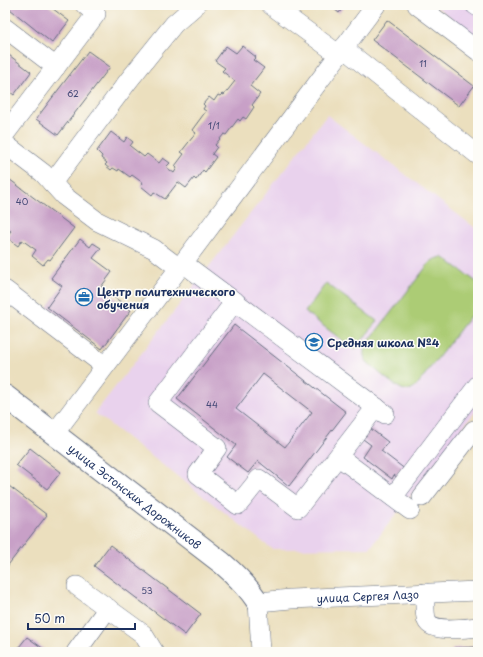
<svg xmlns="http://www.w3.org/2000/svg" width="483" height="657" viewBox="0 0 483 657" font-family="'Playpen Sans',sans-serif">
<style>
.built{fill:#e9d2ed}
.green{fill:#accc74;stroke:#647e69}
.building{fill:#c8a0c7;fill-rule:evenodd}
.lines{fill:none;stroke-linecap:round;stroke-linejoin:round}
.minor-casing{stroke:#646d80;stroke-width:20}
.major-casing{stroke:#646d80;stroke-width:24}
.minor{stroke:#fff;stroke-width:19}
.major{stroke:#fff;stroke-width:22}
.labels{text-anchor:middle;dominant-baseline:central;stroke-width:3;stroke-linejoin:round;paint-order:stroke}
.number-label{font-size:9px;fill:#464b78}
.poi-label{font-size:11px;font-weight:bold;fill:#1b2f5e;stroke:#fdfcf7;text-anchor:start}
.street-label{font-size:11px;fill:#1b2f5e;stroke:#fdfcf7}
</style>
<rect width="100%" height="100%" fill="#fdfcf7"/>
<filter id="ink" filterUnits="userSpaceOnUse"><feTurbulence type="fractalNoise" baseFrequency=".025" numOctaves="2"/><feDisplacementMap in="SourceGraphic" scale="8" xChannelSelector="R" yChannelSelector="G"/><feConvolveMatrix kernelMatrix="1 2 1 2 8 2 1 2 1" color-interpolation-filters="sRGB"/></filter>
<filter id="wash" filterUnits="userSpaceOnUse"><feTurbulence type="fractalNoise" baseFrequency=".012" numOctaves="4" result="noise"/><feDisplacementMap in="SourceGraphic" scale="16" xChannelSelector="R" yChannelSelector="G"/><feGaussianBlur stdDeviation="0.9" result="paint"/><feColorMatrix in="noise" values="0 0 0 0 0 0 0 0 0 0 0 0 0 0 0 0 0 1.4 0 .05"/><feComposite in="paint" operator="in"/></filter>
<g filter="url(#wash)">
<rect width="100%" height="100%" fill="#ebdfbe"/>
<g class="built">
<path d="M434 5H478V38Z"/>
<path d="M327 115 478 230V408L370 548 272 549 95 413Z"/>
</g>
<g class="green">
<path d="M442 257 447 260 478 283V306L417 385C413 388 410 391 405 390 397 389 375 369 368 363 363 357 363 353 365 346L430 262 435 259Z"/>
<path d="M326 283 377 321 355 350 305 312Z"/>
</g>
<g id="blocks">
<g class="building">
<path d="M5 5H48L69 21 52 43Z"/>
<path d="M329 5H345L339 13Z"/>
<path d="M387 20 474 86 459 106 372 40Z"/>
<path d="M226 46 236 53 242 46 256 57 253 60 264 68 250 86 260 94 252 105 254 107 246 119 243 117 240 121 238 119 226 135 224 134 215 145 217 147 212 154 216 157 205 172 203 170 196 180 194 178 186 188 178 182 165 199 154 192 152 195 141 186 143 183 132 175 130 177 119 169 118 171 113 168 111 170 105 165 107 163 101 158 102 156 97 151 111 132 124 142 127 137 133 142 130 146 144 157 147 154 159 163 163 158 170 163 166 167 174 173 177 168 175 166 184 154 181 152 196 133 192 130 206 111 203 109 205 106 203 104 209 97 214 101 218 95 220 96 222 94 224 95 235 81 222 71 225 68 215 61Z"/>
<path d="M88 51 110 67 58 135 36 119Z"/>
<path d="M5 52 31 72 14 95 5 88Z"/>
<path d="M5 176 74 228 50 260 48 259 43 265 32 256 36 250 22 240 18 246 6 237 11 231 5 227Z"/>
<path d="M80 239 90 247 93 243 101 248 93 258 112 272 101 287 131 310 102 349 47 307 62 286 51 278Z"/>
<path d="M234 325 346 412 289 486 258 461 248 473 227 457 236 445 177 399ZM263 374 312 412 285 447 236 409Z"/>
<path d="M371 429 388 442 381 451 406 470 399 479 394 475 392 479 363 457 371 445 363 439Z"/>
<path d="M30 448 61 472 47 489 16 465Z"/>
<path d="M5 483 47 515 5 569Z"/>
<path d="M110 545 201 614 185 635 94 566Z"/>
<path d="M27 637 48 652H15Z"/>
<path d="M477 647 478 652H450L454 648Z"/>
</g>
</g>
</g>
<g filter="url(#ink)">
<use href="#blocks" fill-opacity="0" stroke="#646d80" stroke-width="1"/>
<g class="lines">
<defs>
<g id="minor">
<path d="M271 5 338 54"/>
<path d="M417 5 478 51"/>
<path d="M475 5 478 7"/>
<path d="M5 28 56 67"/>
<path d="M343 48 478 155"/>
<path d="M5 134 96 14 85 5"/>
<path d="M5 144 43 173 64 196 97 221 154 249 179 268"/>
<path d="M52 183 129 80 174 24 196 5"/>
<path d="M183 263 385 414"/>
<path d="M5 290 105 366"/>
<path d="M235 301 158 403 217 448 198 474 238 505 259 479 298 508 376 407"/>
<path d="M54 434 183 263 376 5"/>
<path d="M339 457 410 510"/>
<path d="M393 497 478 385"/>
<path d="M422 497 474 430 478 433"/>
<path d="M77 586 143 634 154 652"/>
<path d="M425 593C425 600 424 615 427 621 433 633 466 628 478 627"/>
<path d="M76 652 108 608"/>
<path id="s1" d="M261 652 258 602 291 599 478 591"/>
</g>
<g id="major">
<path id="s2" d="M5 396 222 563C236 575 248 587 258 602"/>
</g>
</defs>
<use href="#minor" class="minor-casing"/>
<use href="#major" class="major-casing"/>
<use href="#minor" class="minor"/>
<use href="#major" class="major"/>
</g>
</g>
<defs>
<symbol id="office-ring" viewBox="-11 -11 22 22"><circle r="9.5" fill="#fdfcf7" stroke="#1f6fb2" stroke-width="1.5"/><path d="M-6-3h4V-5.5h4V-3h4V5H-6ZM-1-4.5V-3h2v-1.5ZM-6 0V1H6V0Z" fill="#1f6fb2"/></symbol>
<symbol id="school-ring" viewBox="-11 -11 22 22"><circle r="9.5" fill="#fdfcf7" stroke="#1f6fb2" stroke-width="1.5"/><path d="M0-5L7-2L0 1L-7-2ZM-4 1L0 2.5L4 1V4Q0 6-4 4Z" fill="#1f6fb2"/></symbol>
</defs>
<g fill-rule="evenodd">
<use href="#office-ring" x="74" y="287" width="20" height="20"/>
<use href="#school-ring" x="304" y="332" width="20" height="20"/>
</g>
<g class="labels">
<g class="number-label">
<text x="423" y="63">11</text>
<text x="73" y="93">62</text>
<text x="214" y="125">1/1</text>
<text x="22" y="201">40</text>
<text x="212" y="404">44</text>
<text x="147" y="590">53</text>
</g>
<g class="poi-label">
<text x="97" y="291">Центр политехнического<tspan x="97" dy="13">обучения</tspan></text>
<text x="327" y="342">Средняя школа №4</text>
</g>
<g class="street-label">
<text stroke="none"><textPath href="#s2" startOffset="164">улица Эстонских Дорожников</textPath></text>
<text stroke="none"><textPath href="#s1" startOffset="160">улица Сергея Лазо</textPath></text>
</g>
</g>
<rect width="483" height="657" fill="none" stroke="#fdfcf7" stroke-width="20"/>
<path d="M28 623v6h107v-6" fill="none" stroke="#1b2f5e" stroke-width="2"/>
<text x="34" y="623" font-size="12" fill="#1b2f5e" stroke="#fdfcf7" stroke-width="3" paint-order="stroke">50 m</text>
</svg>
